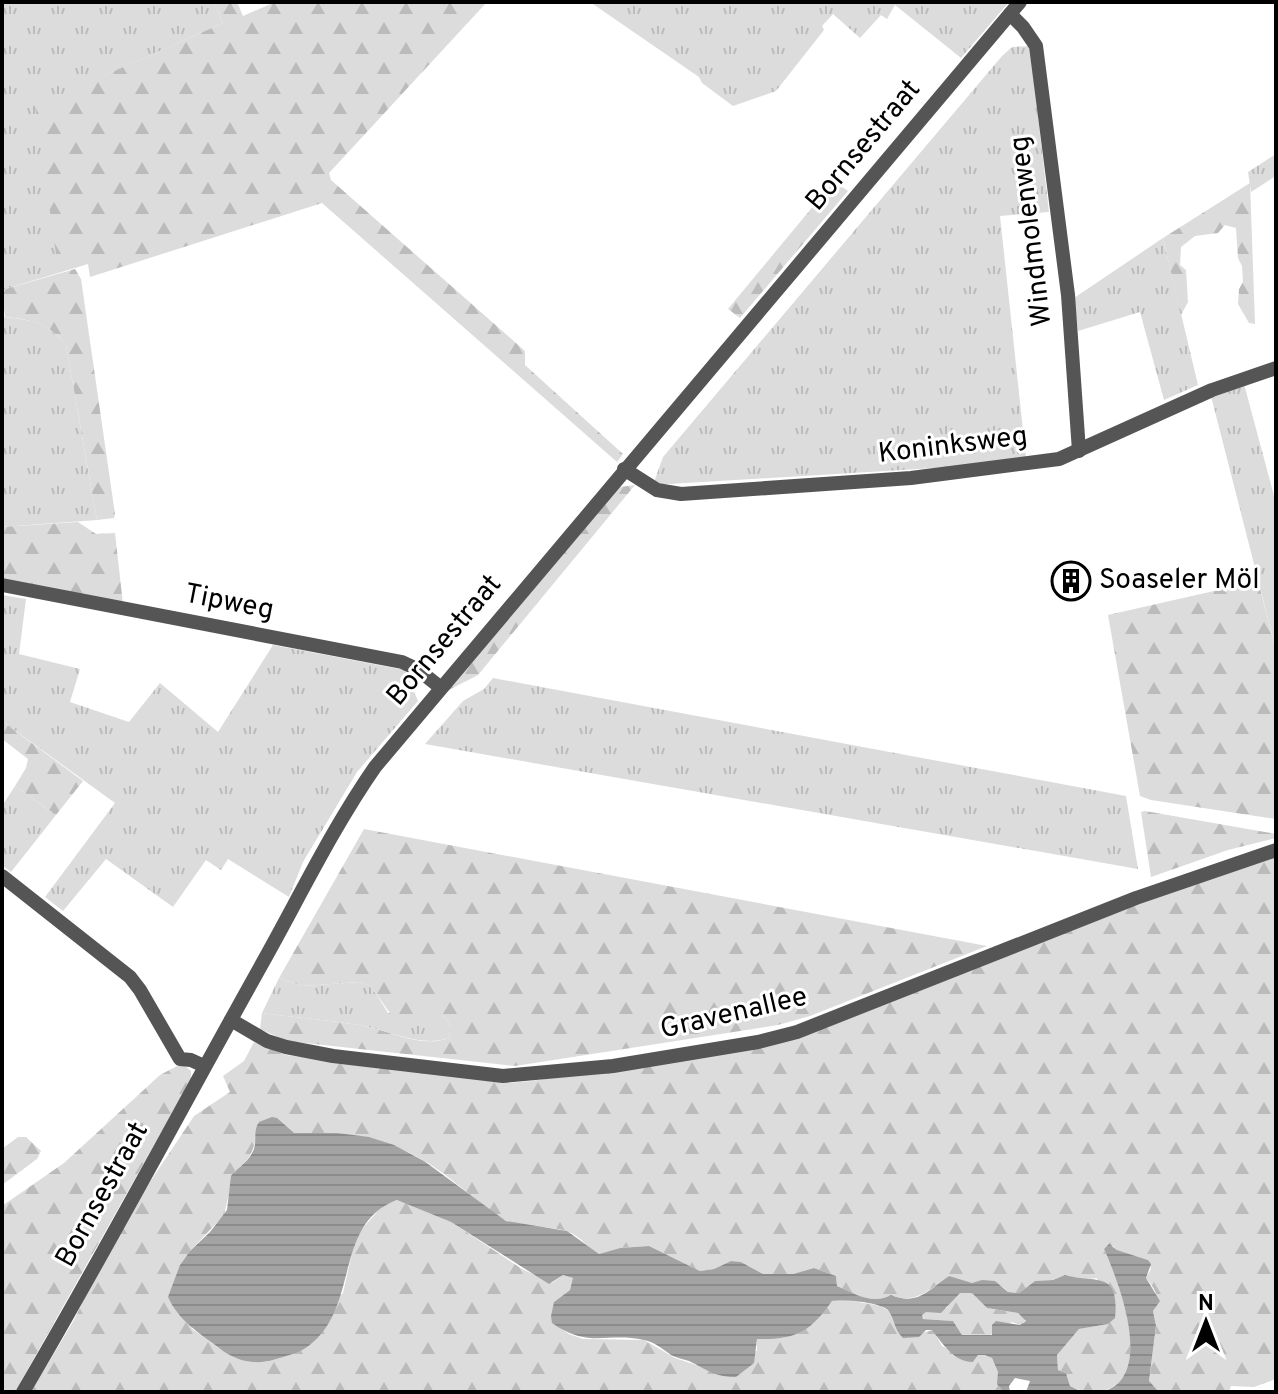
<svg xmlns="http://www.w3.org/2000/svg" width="1278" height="1394" viewBox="0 0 1278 1394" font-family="Overpass,sans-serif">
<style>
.grass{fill:url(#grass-tufts)}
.forest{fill:url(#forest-firs)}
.water{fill:url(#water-rules);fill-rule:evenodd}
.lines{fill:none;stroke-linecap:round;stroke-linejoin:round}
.minor{stroke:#555;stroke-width:14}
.labels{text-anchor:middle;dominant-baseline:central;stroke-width:6;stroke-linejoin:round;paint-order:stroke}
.street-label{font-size:28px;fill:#000;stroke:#fff}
.poi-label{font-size:28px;fill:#000;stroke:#fff;text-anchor:start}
</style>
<defs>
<pattern id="grass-tufts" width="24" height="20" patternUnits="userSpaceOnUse" patternTransform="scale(2)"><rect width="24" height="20" fill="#dcdcdc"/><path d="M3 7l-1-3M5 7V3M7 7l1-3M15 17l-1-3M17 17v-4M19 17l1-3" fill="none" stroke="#bbb"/></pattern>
<pattern id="forest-firs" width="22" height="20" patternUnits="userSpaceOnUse" patternTransform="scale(2)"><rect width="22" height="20" fill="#dcdcdc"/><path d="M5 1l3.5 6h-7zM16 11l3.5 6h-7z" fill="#bbb"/></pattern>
<pattern id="water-rules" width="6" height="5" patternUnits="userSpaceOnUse" patternTransform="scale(2)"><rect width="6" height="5" fill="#a3a3a3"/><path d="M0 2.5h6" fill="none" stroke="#8b8b8b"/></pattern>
</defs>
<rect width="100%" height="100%" fill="#fff"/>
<g class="grass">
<path d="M2 2H214L223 23 36 106 88 264 2 290Z"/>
<path d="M590 2H1009L961 58 895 5 887 19 881 15 860 38 833 14 822 26 824 30 776 91 733 106 702 83 699 77Z"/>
<path d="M1030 46 1049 212 1000 216 1026 458 967 466 653 485 663 457 1002 56 1012 47Z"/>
<path d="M1276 154V176L1251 192 1248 172Z"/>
<path d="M1163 238 1198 385 1164 400 1140 312 1078 331 1074 298Z"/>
<path d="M3 317C30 319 49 323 66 345L97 520 2 527Z"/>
<path d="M1244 384 1276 503V650L1211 396Z"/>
<path d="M2 595 26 599 19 654 80 669 70 702 129 722 160 683 218 732 273 645 405 670 418 701 357 772 303 862 289 897 228 859 221 870 206 860 173 907 106 859 63 911 45 897 115 803 2 721Z"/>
<path d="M493 678 1126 796 1138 869 425 744 463 701 484 689Z"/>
<path d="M15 786 56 815 11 872 2 865V806Z"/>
<path d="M279 978 303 986 360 982 368 985 375 992 388 1013 442 1015C451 1022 451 1028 449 1038 422 1047 395 1033 369 1027 334 1020 298 1018 262 1013Z"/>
</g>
<g class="forest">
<path d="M214 2H237L243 16 275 2H487L329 173 331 180 525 351V365L623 454 617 462 322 203 90 277 88 264 56 254 35 106 223 23Z"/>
<path d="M834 181 848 191 740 318 728 309Z"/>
<path d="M1250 183 1255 324 1249 323 1238 304 1239 289 1243 282 1242 266 1238 258 1236 228 1225 225 1218 233 1195 236 1181 247 1180 265 1186 270 1188 302 1181 315 1163 238Z"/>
<path d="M75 269 81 279 115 514 114 518 97 520 66 345C50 324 31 319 5 317L2 290Z"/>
<path d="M635 485 478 675 447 691 620 487Z"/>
<path d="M78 522 96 534 115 533 123 604 2 582V527Z"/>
<path d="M1258 581 1276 650V819L1151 800 1140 796 1108 615Z"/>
<path d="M2 721 83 781 56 815 15 786 26 768 28 759 2 739Z"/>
<path d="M1145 811 1276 834V838L1228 850 1151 877 1141 812Z"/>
<path d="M364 829 987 946 810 1016 778 1025 515 1066 287 1041 260 1029 262 1013C298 1018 334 1020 369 1027 395 1033 422 1048 449 1038 451 1028 451 1022 442 1015L392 1016 375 992 368 985 360 982 303 986 279 978Z"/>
<path d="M1276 854V1379L1254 1387 1231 1386 1229 1392H1159L1149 1382 1156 1327 1153 1311C1163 1299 1154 1288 1146 1278L1151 1269 1148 1260 1117 1250 1113 1246 1104 1249C1118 1281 1152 1365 1111 1388 1098 1394 1082 1393 1070 1386L1066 1373 1058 1370 1057 1355 1079 1329 1108 1324 1097 1278 1080 1280 1065 1275 1053 1280 1035 1281 1019 1293 1008 1292C997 1278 984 1283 970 1283 963 1283 956 1279 949 1276 929 1289 917 1305 891 1295 873 1305 854 1294 837 1286L836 1276 814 1268 793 1274H763L741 1262 731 1261 714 1269 700 1271 649 1246 620 1248 599 1254C588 1248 581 1237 569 1232 549 1224 523 1231 503 1219 475 1201 452 1177 423 1160 370 1129 315 1130 256 1137 253 1154 247 1162 234 1172L224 1215 190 1251 180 1265 192 1329C221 1348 230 1363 267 1362L343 1293 356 1236 383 1205 398 1200 451 1222 522 1269 552 1283 563 1275 574 1278 570 1290 554 1302 553 1323 569 1334 583 1339 644 1340 675 1358 696 1365 757 1351V1339C799 1340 807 1331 832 1301L847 1300 881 1306 921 1333 933 1330 942 1346 973 1362 978 1355 985 1354 992 1358 998 1372V1384L1004 1392H31L74 1320 116 1233 194 1116 230 1092 223 1076 244 1061 254 1042 286 1055 507 1083 532 1081 787 1040 1200 878Z"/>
<path d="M179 1065 185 1066 191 1071V1079L15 1392H2V1206L64 1163 160 1075Z"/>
<path d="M18 1137H26L41 1151 37 1159 2 1185V1149Z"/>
<path d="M960 1292 972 1293 987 1308 1018 1313 1026 1320 1020 1325 1012 1322 987 1337 962 1335 953 1321 924 1319 921 1315 926 1312 947 1308 953 1298Z"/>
</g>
<g class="water">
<path d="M272 1117 277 1118 294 1133H337L369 1137 394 1145 424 1161 506 1221 567 1231 599 1254 620 1248 649 1246 700 1271 714 1269 731 1261 741 1262 763 1274H793L814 1268 836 1276 837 1286C855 1294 873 1305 891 1295 918 1306 928 1290 949 1276L972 1283 982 1280 995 1281 1008 1292 1019 1293 1035 1281 1053 1280 1065 1275C1095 1284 1120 1269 1115 1318L1108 1324 1079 1329 1057 1355 1058 1370 1066 1373 1070 1386 1082 1392H1026L1030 1381 1015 1378 1009 1386 1010 1392H1004L997 1384 998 1372 992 1358 985 1355H978L973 1362C954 1362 943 1344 932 1330H926L919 1337 903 1338C894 1330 895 1319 888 1310 880 1302 843 1299 832 1301 810 1332 796 1340 757 1339L754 1363 736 1377C714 1377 708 1370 689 1361 683 1359 677 1358 671 1355 663 1349 654 1342 644 1340 606 1332 589 1349 552 1323L551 1316 554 1302 570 1290 573 1278 563 1275 549 1284 451 1222 397 1200C331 1224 362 1312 304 1349 296 1354 285 1356 276 1359 254 1366 236 1361 219 1348 198 1332 179 1321 168 1297L180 1265 190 1251 210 1232 227 1210 231 1176C238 1167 249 1162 254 1149 257 1139 253 1131 259 1122ZM960 1293H972L987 1308 1018 1313 1026 1321 1020 1325 996 1321 992 1325V1335H962L953 1321 923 1319 922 1315 926 1312 941 1313Z"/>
<path d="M1109 1244 1117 1250 1148 1260 1151 1264 1146 1278 1160 1301 1153 1311 1156 1326 1149 1381 1159 1392H1102C1156 1377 1119 1283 1104 1249Z"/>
</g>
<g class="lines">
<g class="minor">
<path d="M1010 14 1023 27 1036 46 1068 295 1079 451"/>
<path d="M624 469 657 490 681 494 911 478 1059 459 1212 390 1276 368"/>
<path d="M2 585 402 662 417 669 440 687"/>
<path d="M2 876 130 977 140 990 180 1059 191 1060 204 1066"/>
<path d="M231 1020 267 1041 286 1047 333 1056 503 1076 613 1066 758 1042 797 1032 1136 898 1276 850"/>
<path d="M23 1392C106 1251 183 1105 263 962 300 896 332 829 375 767L1020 2"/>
</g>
</g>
<defs>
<symbol id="building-ring" viewBox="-11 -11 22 22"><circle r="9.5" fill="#fff" stroke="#000" stroke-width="1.5"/><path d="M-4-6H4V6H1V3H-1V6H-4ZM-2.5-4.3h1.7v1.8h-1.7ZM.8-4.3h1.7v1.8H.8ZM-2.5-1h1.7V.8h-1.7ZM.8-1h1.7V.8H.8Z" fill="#000"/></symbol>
</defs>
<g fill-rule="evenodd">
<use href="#building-ring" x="1049" y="559" width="44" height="44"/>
</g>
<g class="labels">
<g class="street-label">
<text transform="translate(864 146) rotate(-50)">Bornsestraat</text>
<text transform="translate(1032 231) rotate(-97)">Windmolenweg</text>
<text transform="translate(953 446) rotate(-7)">Koninksweg</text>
<text transform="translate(229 603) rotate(11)">Tipweg</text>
<text transform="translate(445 641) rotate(-50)">Bornsestraat</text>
<text transform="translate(734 1014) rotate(-13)">Gravenallee</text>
<text transform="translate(103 1195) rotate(-61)">Bornsestraat</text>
</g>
<g class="poi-label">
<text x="1099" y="581">Soaseler Möl</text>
</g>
</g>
<rect width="1278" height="1394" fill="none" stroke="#000000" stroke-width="8"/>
<g transform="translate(1206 1322)" stroke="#ffffff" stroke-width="6" paint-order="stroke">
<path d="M0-6L14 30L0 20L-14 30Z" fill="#000000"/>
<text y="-12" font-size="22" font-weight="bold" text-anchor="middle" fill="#000000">N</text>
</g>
</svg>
